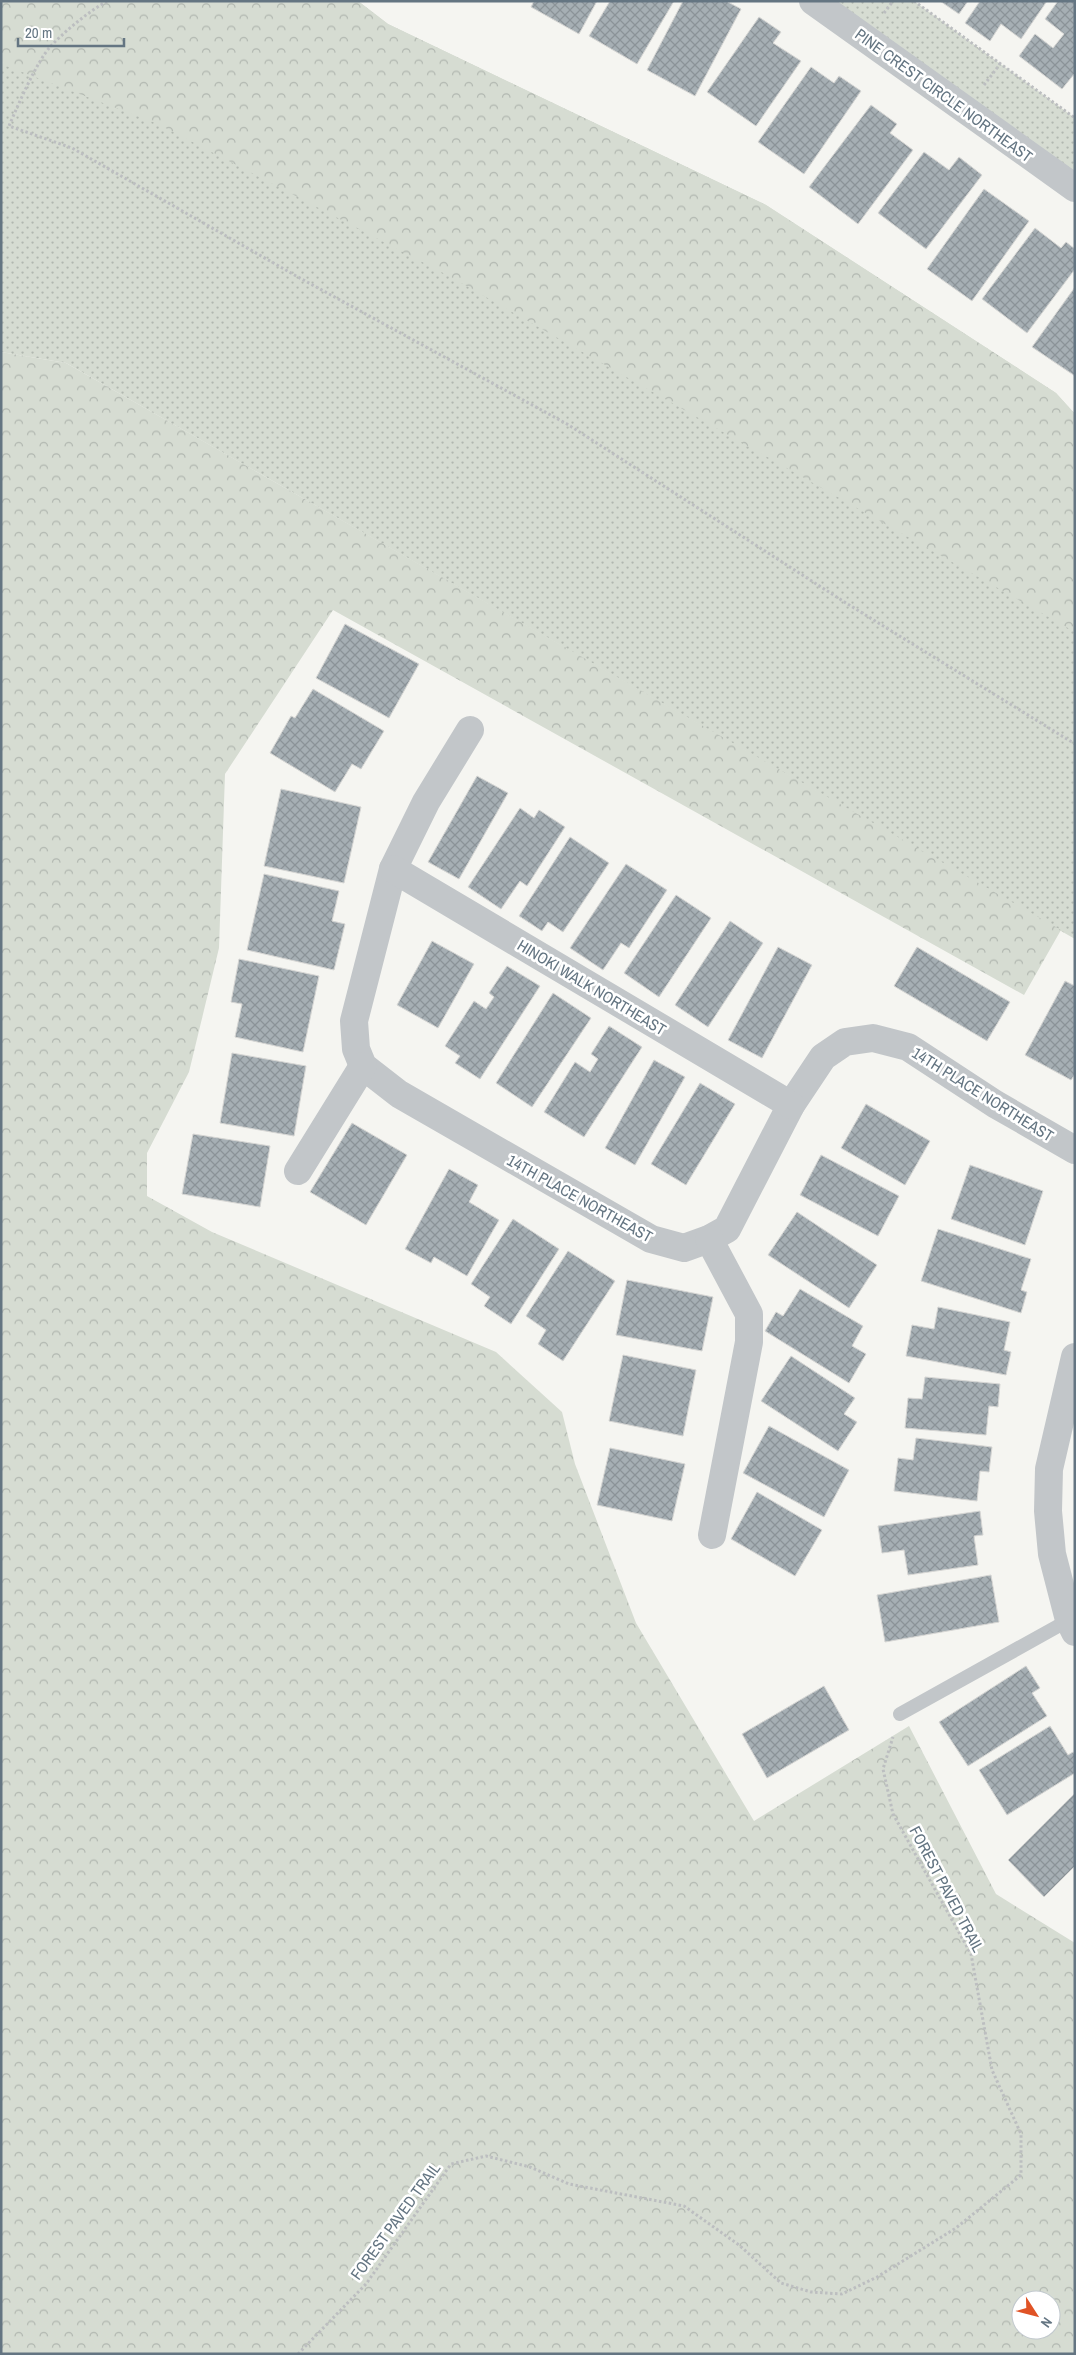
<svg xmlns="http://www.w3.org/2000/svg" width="1076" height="2355" viewBox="0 0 1076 2355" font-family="'Archivo Narrow',sans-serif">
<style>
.grass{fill:url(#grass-dots)}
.forest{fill:url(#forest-crowns);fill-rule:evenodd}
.building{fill:url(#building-cross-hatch);stroke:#d6d6d4}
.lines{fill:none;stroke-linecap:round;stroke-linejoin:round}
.path{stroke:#bcbec0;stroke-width:3;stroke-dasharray:2.5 2.5;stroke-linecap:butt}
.service{stroke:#c2c6c9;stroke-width:14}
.minor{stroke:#c2c6c9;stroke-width:28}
.labels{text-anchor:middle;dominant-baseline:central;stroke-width:5;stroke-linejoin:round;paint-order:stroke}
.street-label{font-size:16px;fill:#647582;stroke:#fff}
</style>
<defs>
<pattern id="grass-dots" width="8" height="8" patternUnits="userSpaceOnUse" patternTransform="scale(1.25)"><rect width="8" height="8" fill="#d6dcd2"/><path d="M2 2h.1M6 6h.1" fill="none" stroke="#b1b7b0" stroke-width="1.8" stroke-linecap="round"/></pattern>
<pattern id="forest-crowns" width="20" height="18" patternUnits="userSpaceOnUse" patternTransform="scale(1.25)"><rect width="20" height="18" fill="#d6dcd2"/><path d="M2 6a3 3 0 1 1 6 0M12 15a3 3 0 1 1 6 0" fill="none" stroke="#b1b7b0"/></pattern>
<pattern id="building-cross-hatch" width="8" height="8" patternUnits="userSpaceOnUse" patternTransform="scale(1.25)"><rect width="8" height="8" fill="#a6afb4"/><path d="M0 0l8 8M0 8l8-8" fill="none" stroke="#8b9398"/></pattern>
</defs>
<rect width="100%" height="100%" fill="#f5f5f1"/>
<g class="grass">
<path d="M1 1H358L388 24 766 205 1056 393 1075 414V939L66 363 1 352Z"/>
<path d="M813 1H914L1075 118V188Z"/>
</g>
<g class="forest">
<path d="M1 1H358L388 24 766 205 1056 393 1075 414V632L447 275 158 124 1 64Z"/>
<path d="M1 352 66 363 1061 930 1024 995 333 610 225 774 219 948 189 1072 147 1153V1196L212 1232 496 1352 562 1412 575 1464 636 1623 754 1821 909 1726 996 1894 1075 1943V2354H1ZM1021 2300H1051V2330H1021Z"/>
</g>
<g class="building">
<path d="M534 1H597L579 34 531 7Z"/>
<path d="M610 1H674L637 64 589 36Z"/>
<path d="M683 1H726L741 9 695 96 647 70Z"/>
<path d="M940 1H968L959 14Z"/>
<path d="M980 1H1047L1021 39 1001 24 990 41 965 23Z"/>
<path d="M1058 1H1075V73L1062 89 1019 56 1035 34 1053 48 1064 34 1045 19Z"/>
<path d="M759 17 781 32 773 43 801 61 756 126 707 92Z"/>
<path d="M811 67 834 83 839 76 861 91 804 174 758 142Z"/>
<path d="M871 105 897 124 890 133 913 150 858 224 809 187Z"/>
<path d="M924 152 949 170 959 157 982 175 926 249 878 213Z"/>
<path d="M984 189 1029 221 972 301 927 269Z"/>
<path d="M1035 228 1061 248 1066 242 1075 249V269L1027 333 982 299Z"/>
<path d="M1075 287V376L1032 347Z"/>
<path d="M345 624 419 664 389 718 316 678Z"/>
<path d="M313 689 384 731 361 769 352 764 335 792 270 753 291 716 295 718Z"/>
<path d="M477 776 508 793 459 879 428 862Z"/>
<path d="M281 789 361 807 344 883 264 866Z"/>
<path d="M520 808 534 818 539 810 565 827 527 886 520 881 501 909 468 887Z"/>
<path d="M570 837 609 863 563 932 548 922 542 931 519 916Z"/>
<path d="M626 864 667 890 629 948 621 943 603 970 570 948Z"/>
<path d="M264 874 339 891 332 921 345 924 334 970 247 950Z"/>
<path d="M676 895 711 918 659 997 624 973Z"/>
<path d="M730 921 763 943 708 1027 675 1005Z"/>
<path d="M432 941 474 964 438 1028 397 1005Z"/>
<path d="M778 947 812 965 762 1058 728 1040Z"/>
<path d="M917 947 1010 1002 987 1041 894 986Z"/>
<path d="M239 959 319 976 303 1052 235 1037 242 1004 231 1002Z"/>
<path d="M507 966 540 986 480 1079 455 1063 460 1056 445 1046 474 1001 486 1009 494 997 489 993Z"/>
<path d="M1065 981 1075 986V1074L1071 1080 1025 1055Z"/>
<path d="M553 993 591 1018 532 1107 496 1083Z"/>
<path d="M609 1026 642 1047 584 1137 544 1112 575 1062 590 1072 598 1059 591 1054Z"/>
<path d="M232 1053 306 1066 294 1136 220 1123Z"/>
<path d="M654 1060 685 1077 635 1165 605 1148Z"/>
<path d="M700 1083 735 1104 686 1185 651 1164Z"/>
<path d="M866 1104 930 1141 905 1185 841 1148Z"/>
<path d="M352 1123 407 1155 366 1225 310 1192Z"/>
<path d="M193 1134 270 1146 260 1207 182 1194Z"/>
<path d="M821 1155 899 1196 878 1236 800 1195Z"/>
<path d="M970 1165 1043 1191 1025 1245 951 1219Z"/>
<path d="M449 1169 478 1185 469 1202 499 1220 467 1276 434 1257 431 1263 405 1249Z"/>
<path d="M797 1212 877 1265 849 1308 768 1255Z"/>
<path d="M513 1219 559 1249 511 1324 484 1306 490 1297 471 1284Z"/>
<path d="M938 1229 1031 1259 1021 1290 1027 1292 1021 1313 921 1281Z"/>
<path d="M568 1251 615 1281 563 1361 538 1344 546 1330 526 1316Z"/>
<path d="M627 1280 713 1297 702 1351 616 1335Z"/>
<path d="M800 1289 863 1326 852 1346 866 1354 849 1383 765 1331 776 1312 783 1316Z"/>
<path d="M938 1307 1010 1322 1004 1350 1011 1352 1006 1375 906 1356 912 1325 934 1329Z"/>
<path d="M623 1355 696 1370 683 1436 609 1421Z"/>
<path d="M791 1356 855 1398 844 1414 857 1422 838 1451 761 1401Z"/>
<path d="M925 1377 1000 1384 998 1407 989 1406 986 1435 905 1428 908 1398 922 1399Z"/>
<path d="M769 1426 849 1470 824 1517 743 1473Z"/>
<path d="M916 1438 992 1447 989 1472 980 1471 977 1501 894 1491 898 1458 913 1460Z"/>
<path d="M610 1448 685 1464 672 1521 597 1505Z"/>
<path d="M757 1492 822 1530 795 1576 731 1539Z"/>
<path d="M980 1511 983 1535 974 1536 978 1565 908 1575 904 1550 882 1553 878 1526Z"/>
<path d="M991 1575 999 1622 885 1642 877 1595Z"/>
<path d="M1026 1666 1040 1688 1032 1693 1047 1716 968 1766 939 1722Z"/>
<path d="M824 1686 849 1730 767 1778 742 1734Z"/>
<path d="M1050 1726 1068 1755 1073 1752 1075 1755V1773L1007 1815 979 1770Z"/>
<path d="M1075 1793V1866L1044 1897 1008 1860Z"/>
</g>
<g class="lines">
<g class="path">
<path d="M107 1C87 13 66 30 50 47 36 63 18 105 9 126L72 148 298 277 567 424 846 603 1075 744"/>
<path d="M914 1 1075 118"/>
<path d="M884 13 893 1"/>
<path d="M984 85 1000 64"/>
<path d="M298 2354 366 2284 451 2164 486 2156 530 2167 569 2184 684 2206 739 2245 781 2283 811 2292 842 2294 877 2277 956 2228 1021 2175V2134L992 2070 971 1954 893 1814 883 1769 893 1737"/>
</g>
<path class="service" d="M900 1714 1069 1620"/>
<g class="minor">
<path d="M813 1 1075 188"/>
<path d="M470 730 426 802 393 869 354 1021 356 1049 363 1066 399 1094 651 1239 684 1248 709 1239 727 1229 791 1105 823 1057 845 1042 873 1038 908 1047 995 1104 1075 1150"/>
<path d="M393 869 791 1105"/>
<path d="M298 1171 363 1066"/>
<path d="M709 1239 749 1314V1342L712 1535"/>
<path d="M1075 1357 1049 1469 1048 1511 1052 1554 1069 1620 1075 1632"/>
</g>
</g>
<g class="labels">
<g class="street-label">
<text transform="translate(944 95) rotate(36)">PINE CREST CIRCLE NORTHEAST</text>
<text transform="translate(592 987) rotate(31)">HINOKI WALK NORTHEAST</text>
<text transform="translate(983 1094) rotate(32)">14TH PLACE NORTHEAST</text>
<text transform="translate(580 1198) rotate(29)">14TH PLACE NORTHEAST</text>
<text transform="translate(947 1889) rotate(62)">FOREST PAVED TRAIL</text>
<text transform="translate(395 2221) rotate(-54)">FOREST PAVED TRAIL</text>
</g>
</g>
<rect width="1076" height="2355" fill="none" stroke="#647582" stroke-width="5"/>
<g transform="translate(1036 2315) rotate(126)"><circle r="24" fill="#ffffff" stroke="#c1c8cd"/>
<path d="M0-4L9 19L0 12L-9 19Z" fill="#e05326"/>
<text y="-8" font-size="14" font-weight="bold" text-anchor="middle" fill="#647582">N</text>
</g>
<path d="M18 38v8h106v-8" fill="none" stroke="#647582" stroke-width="2.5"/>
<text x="25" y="38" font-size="15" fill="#647582" stroke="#ffffff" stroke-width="4" paint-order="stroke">20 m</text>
</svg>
